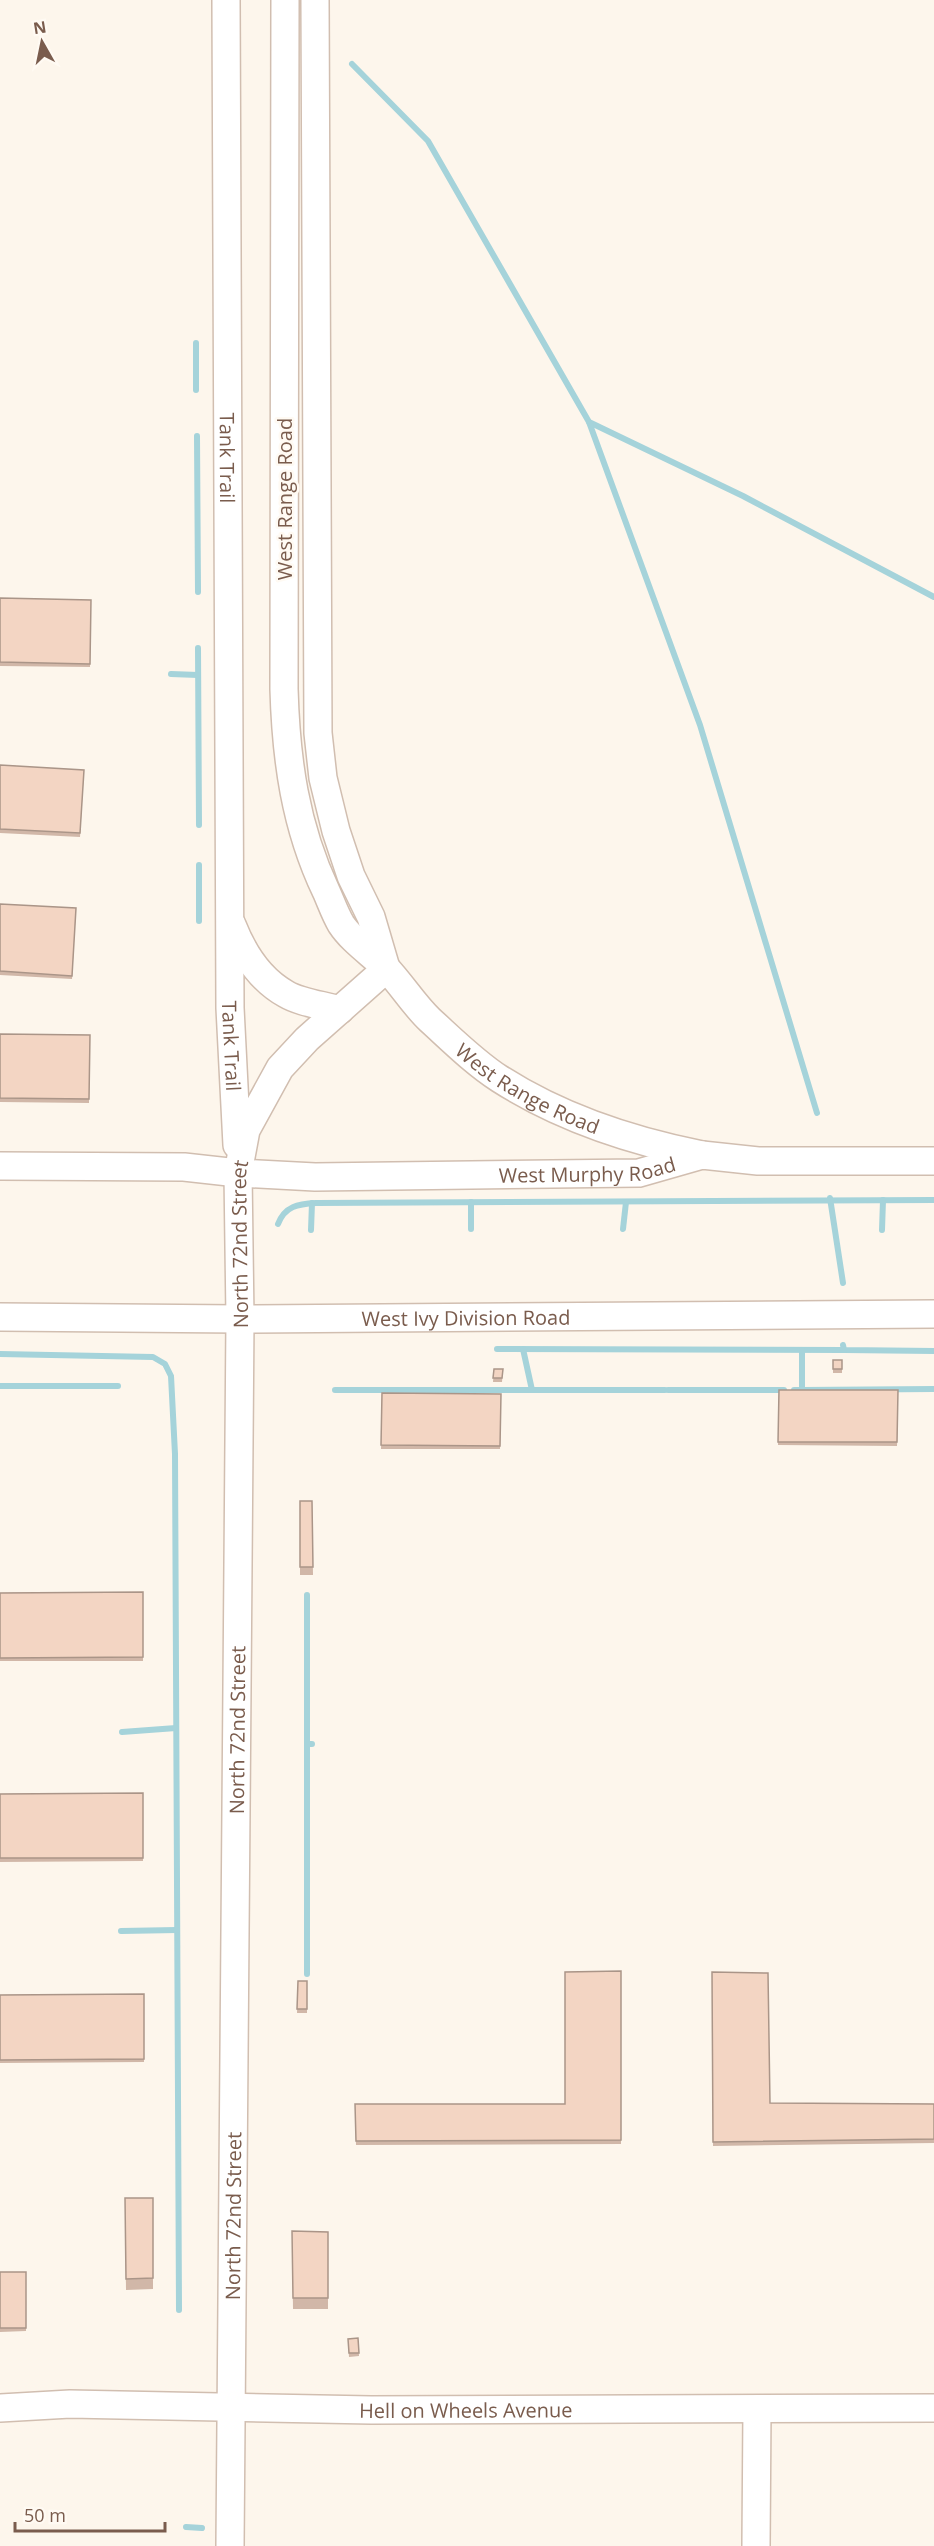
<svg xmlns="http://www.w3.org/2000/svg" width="934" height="2546" viewBox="0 0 934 2546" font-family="'Open Sans',sans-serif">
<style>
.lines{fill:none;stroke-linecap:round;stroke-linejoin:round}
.stream{stroke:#a5d3da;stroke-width:6}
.minor-casing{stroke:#d1beb0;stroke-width:30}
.minor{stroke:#fff;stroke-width:27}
.wall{fill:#d1b7a8}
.building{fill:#f3d5c3;stroke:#aa9588;stroke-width:1.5}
.labels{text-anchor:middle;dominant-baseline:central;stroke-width:5;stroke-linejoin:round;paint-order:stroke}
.street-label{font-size:20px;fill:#7a5c4d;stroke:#fffaf3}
</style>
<rect width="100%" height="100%" fill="#fdf6ec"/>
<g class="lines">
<g class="stream">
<path d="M352 64 428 141 589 422 743 496 934 597"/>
<path d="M196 343V390"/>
<path d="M589 422 700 725 817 1113"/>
<path d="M197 436 198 592"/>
<path d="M198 648 199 825"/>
<path d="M171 674 198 675"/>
<path d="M199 865V921"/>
<path d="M830 1198 843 1283"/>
<path d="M278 1224C285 1206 298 1204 316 1203L934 1200"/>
<path d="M471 1229V1202"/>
<path d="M623 1229 626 1202"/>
<path d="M311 1230 312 1203"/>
<path d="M882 1230 883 1200"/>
<path d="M843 1345 844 1350 934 1351"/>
<path d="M497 1349 844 1350"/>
<path d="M0 1354 153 1357 165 1364 171 1376 175 1454 179 2310"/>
<path d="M0 1386H118"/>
<path d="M335 1390H532L523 1349"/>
<path d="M532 1390H665"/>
<path d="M668 1390H784"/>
<path d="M794 1390H802V1350"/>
<path d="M802 1390 934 1389"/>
<path d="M307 1595V1744H312"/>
<path d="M122 1732 176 1728"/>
<path d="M307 1744V1974"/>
<path d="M121 1931 177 1930"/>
<path d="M186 2527 202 2528"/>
</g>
<defs>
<g id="minor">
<path id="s1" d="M226 0 230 1008 237 1145"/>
<path id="s2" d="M285 0 284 689C286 759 295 826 326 891 331 902 335 914 341 924 352 941 372 954 386 968 402 985 414 1005 430 1020 452 1040 475 1063 500 1079 561 1118 631 1141 702 1155"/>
<path d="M315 0 318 733 323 778 336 831 351 876 371 917 386 968"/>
<path d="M232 925C243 953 259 979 286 994 301 1003 324 1005 340 1010"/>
<path id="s3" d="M0 1166 184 1167 238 1173 315 1177 639 1173 702 1155 758 1161H934"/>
<path id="s4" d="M0 1317 240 1319 934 1314"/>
<path id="s5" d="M0 2408 70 2404 371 2410 934 2408"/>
<path id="s6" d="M230 2546 240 1319 238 1173 246 1130 280 1068 307 1039 386 969"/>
<path d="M756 2546 757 2409"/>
</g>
</defs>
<use href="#minor" class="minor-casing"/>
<use href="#minor" class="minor"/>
</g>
<g class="wall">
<path d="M0 598 91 600 90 667 0 666Z"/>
<path d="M0 765 84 770 80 837 0 833Z"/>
<path d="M0 904 76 908 72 979 0 975Z"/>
<path d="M0 1034 90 1035 89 1103 0 1102Z"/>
<rect x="833" y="1360" width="9" height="13"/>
<path d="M494 1369H503L502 1382H493Z"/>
<path d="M779 1390H898L897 1446 778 1445Z"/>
<path d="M382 1393 501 1394 500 1449H381Z"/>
<path d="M300 1501H312L313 1575H300Z"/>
<path d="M143 1592V1661H0V1593Z"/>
<path d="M143 1793V1861L0 1862V1794Z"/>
<path d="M621 1971V2144L356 2145 355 2104H565Z"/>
<path d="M712 1972 770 2103 934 2104V2143L713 2146Z"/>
<path d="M298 1981H307V2013H297Z"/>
<path d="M144 1994V2062L0 2063V1995Z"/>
<path d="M125 2198H153V2289L126 2290Z"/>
<path d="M292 2231 328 2232V2309H293Z"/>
<path d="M0 2272H26V2331L0 2332Z"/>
<path d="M358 2338 359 2356 349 2357 348 2339Z"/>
</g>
<g class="building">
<path d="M0 598 91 600 90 664 0 662Z"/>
<path d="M0 765 84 770 80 833 0 829Z"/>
<path d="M0 904 76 908 72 976 0 971Z"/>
<path d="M0 1034 90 1035 89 1099 0 1098Z"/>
<rect x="833" y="1360" width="9" height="9"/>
<path d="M494 1369H503L502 1378H493Z"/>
<path d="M779 1390H898L897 1442H778Z"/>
<path d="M382 1393 501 1394 500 1446 381 1445Z"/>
<path d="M300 1501H312L313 1567H300Z"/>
<path d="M143 1592V1657L0 1658V1593Z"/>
<path d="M143 1793V1858H0V1794Z"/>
<path d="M621 1971V2140L356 2141 355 2104H565V1972Z"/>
<path d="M712 1972 768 1973 770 2103 934 2104V2139L713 2142Z"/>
<path d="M298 1981H307V2009H297Z"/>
<path d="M144 1994V2059L0 2060V1995Z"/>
<path d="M125 2198H153V2278L126 2279Z"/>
<path d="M292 2231 328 2232V2298H293Z"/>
<rect x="0" y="2272" width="26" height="56"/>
<path d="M358 2338 359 2353H349L348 2339Z"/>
</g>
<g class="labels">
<g class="street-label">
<text stroke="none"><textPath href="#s1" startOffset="458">Tank Trail</textPath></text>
<text transform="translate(284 499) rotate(-90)">West Range Road</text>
<text stroke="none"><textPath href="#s1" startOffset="1046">Tank Trail</textPath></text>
<text stroke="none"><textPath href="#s2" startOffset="1185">West Range Road</textPath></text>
<text stroke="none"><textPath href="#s3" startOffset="588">West Murphy Road</textPath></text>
<text stroke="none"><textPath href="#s6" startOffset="1302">North 72nd Street</textPath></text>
<text stroke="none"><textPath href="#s4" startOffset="466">West Ivy Division Road</textPath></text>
<text stroke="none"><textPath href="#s6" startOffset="816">North 72nd Street</textPath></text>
<text stroke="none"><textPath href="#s6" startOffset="330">North 72nd Street</textPath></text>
<text stroke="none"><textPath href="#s5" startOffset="466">Hell on Wheels Avenue</textPath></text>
</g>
</g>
<g transform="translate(42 42) rotate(351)" stroke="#fffaf3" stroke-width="4.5" paint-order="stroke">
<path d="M0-4.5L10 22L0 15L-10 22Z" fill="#7a5c4d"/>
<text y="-9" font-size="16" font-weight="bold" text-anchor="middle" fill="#7a5c4d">N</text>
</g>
<path d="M15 2522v9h150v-9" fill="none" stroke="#7a5c4d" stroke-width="3"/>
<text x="24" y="2522" font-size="18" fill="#7a5c4d" stroke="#fffaf3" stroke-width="4.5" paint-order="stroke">50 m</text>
</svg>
